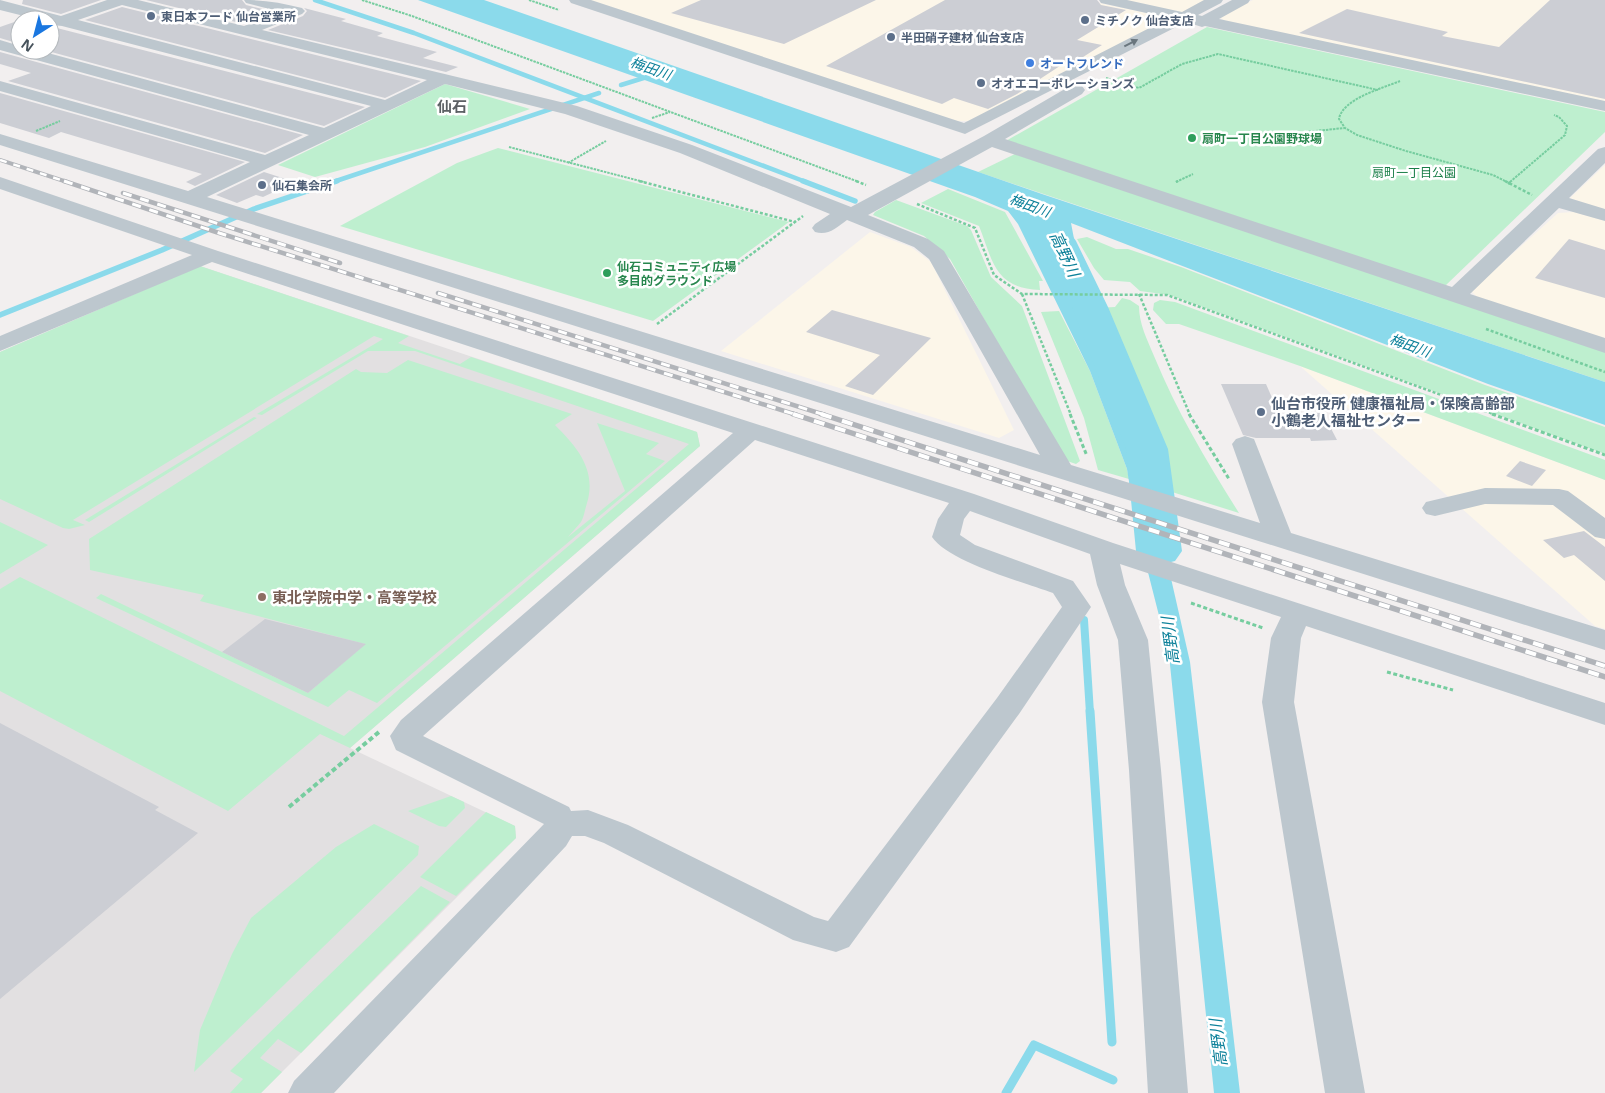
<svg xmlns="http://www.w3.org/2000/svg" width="1605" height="1093" viewBox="0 0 1605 1093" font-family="'Noto Sans','Noto Sans JP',sans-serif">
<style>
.commercial{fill:#fcf6e9}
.education{fill:#e2e0e1}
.green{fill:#beefcf}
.water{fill:#8bdaeb}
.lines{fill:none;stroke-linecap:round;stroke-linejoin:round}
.stream-far3{stroke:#8bdaeb;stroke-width:4.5}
.stream-far2{stroke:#8bdaeb;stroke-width:5.5}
.stream-far1{stroke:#8bdaeb;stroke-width:8}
.stream{stroke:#8bdaeb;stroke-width:9}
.river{fill:#8bdaeb;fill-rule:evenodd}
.building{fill:#ccced4}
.path-far3{stroke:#76cd9f;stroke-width:2;stroke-dasharray:2.5 1;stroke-linecap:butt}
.path-far2{stroke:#76cd9f;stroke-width:2.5;stroke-dasharray:3 2;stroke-linecap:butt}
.path-far1{stroke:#76cd9f;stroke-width:3;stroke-dasharray:4 2.5;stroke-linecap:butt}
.path{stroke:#76cd9f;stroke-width:4;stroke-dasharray:5 3;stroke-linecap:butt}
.minor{fill:#bdc7ce;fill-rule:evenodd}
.rail-far2-casing{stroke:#b1b4b9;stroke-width:4}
.rail-far1-casing{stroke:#b1b4b9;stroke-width:4.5}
.rail-casing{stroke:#b1b4b9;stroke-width:5.5}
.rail-far2{stroke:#fff;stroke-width:2.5;stroke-dasharray:7;stroke-linecap:butt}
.rail-far1{stroke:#fff;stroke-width:3;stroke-dasharray:9;stroke-linecap:butt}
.rail{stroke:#fff;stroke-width:4;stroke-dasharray:11;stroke-linecap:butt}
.oneway{fill:#6a767e}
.service-dot{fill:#5c6f8a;stroke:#fff;stroke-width:2}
.shop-dot{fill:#3f7fe0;stroke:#fff;stroke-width:2}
.leisure-dot{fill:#2e9e5b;stroke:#fff;stroke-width:2}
.education-dot{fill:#8d6e63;stroke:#fff;stroke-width:2}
.labels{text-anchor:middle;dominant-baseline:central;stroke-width:5;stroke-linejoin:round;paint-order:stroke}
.far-service-label{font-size:12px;font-weight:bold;fill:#4e5e75;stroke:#fff;text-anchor:start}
.far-shop-label{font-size:12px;font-weight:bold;fill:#366cbe;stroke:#fff;text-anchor:start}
.far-leisure-label{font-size:12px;font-weight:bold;fill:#27864d;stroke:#fff;text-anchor:start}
.far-park-label{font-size:12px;fill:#187e47;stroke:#fff}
.far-water-label{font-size:14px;font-style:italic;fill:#0d819a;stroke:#fff}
.far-quarter-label{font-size:15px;font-weight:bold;fill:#5c6064;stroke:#fff}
.service-label{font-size:15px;font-weight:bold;fill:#4e5e75;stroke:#fff;text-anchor:start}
.education-label{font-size:15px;font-weight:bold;fill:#785e54;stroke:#fff;text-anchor:start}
.water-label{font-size:16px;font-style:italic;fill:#0d819a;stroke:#fff}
</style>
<rect width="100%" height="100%" fill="#f2efef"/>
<g class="commercial">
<path d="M588 0H1085L1161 16 1165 21 971 121H953Z"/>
<path d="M1115 0H1209L1185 13Z"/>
<path d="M1253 0H1605V102L1228 23 1219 17Z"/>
<path d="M1605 165V211L1570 198Z"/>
<path d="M1574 212 1605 221V343L1481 301 1471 291 1558 213Z"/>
<path d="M870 232 911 247 931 262 1014 430 999 438 721 351Z"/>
<path d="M1300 366 1605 480V629L1595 626Z"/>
</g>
<path class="education" d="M200 266 697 432 700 446 350 748 515 826 516 838 261 1093H0V352Z"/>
<g class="green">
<path d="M1207 27 1605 112V132L1445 286 1004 142Z"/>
<path d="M445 84 530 109 425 147 315 177 278 165Z"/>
<path d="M498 148 789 222 653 321 340 226 457 163Z"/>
<path d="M1015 154 1605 352V382L978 172Z"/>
<path d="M948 189 1005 212 1043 281H1039L1040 290C994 288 993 261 979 226L921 203Z"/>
<path d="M896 200 967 226 971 230 991 277 1022 306 1080 461 1076 464 1064 460 950 259 924 236 873 215 875 212Z"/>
<path d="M1087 237 1116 249H1128L1181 267 1485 385 1605 427V454L1170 295 1140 291 1130 282 1104 280 1094 268 1077 239Z"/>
<path d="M200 266 409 336 398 343 460 364 471 357 697 432 700 446 350 748 320 734 228 811 0 691V589L20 577 344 736 689 444 415 351H368L262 415 257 414 383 339 374 336 73 520 85 525 69 529 63 528 0 499V352Z"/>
<path d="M1122 298 1130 300 1139 306C1139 324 1147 339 1154 356 1177 412 1207 462 1239 513L1156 487 1152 451 1095 308 1115 307Z"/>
<path d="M1160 300 1175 302 1605 460V480L1300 366 1179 324H1166L1153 310 1154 303Z"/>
<path d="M1059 311 1090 371 1127 469 1129 479 1098 470 1084 418 1041 312Z"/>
<path d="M408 360 572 414 555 425C577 447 597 470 587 503 585 509 584 517 581 522 577 527 572 532 568 537L625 491 597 423 659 443 646 454 665 461 377 703 349 690 328 707 96 598 101 594 308 693 365 644 200 601 204 595 90 570 89 539 356 369 361 372 387 373Z"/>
<path d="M254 417 257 418 89 522 85 520Z"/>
<path d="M0 522 48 545 0 574Z"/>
<path d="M451 796 464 802 465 808 446 827 439 826 408 811Z"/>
<path d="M486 812 515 826 516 838 456 896 420 877Z"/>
<path d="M374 824 419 846 418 855 194 1072 200 1030 232 954 251 918 336 847Z"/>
<path d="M421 886 450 902 301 1053 278 1039 260 1058 282 1072 261 1093H230L243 1079 230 1071Z"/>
</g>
<path class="water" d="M418 0H484L1042 194 1605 382V425L1488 384 1071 223 1091 328 1140 442 1190 662 1240 1093H1214L1169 655 1136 525 1127 469 1090 371 1018 224 1008 211 975 197Z"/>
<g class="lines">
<g class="stream-far3">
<path d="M315 0 414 33 806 182"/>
<path d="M621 85 650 76"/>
<path d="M333 182 599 93"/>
</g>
<g class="stream-far2">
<path d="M803 181 855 201"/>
<path d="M0 315 162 250 254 209 337 181"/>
</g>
<path class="stream-far1" d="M1084 620 1090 713"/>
<g class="stream">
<path d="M1090 711 1112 1042"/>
<path d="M1006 1093 1034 1045 1113 1080"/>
</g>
<path class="river" d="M1059 231 1071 234 1076 241 1108 307 1168 449 1182 551 1175 561 1159 565 1143 561 1136 551 1126 449 1072 307 1042 241 1047 234Z"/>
</g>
<g class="building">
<path d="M23 0H101L61 14 22 4Z"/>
<path d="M146 0H242L246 5 275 12 244 24Z"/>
<path d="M701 0H876L784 44 671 13Z"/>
<path d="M945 0H1097L1101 5 1126 10 1077 40 1102 45 1072 64 1066 62 1017 94 988 109 954 98 942 104 826 66Z"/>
<path d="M1550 0H1605V99L1299 33 1347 9 1448 32 1442 36 1499 47Z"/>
<path d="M122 7 421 81 385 98 85 20Z"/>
<path d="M304 8 346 19 341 21 383 33 377 36 437 52 423 58 458 67 446 72 268 30 303 16 307 11Z"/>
<path d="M20 20V44L0 38V27Z"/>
<path d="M50 24 53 27 365 107 324 126 44 50H50Z"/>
<path d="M0 52 303 135 265 153 8 81 31 73 0 64Z"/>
<path d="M0 93 245 162 195 186 186 182 202 174 61 132 49 138 0 123Z"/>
<path d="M264 172 295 182 263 197 256 195 237 203 216 195Z"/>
<path d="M1569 239 1605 250V298L1535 278Z"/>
<path d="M832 310 931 338 873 395 845 386 880 355 806 332Z"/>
<path d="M1221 384H1266L1279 414 1323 413 1337 440 1311 441 1310 438H1256L1243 435Z"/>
<path d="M1520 461 1546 470 1532 486 1506 476Z"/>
<path d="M1584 531 1605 547V581L1574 555 1564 558 1543 540Z"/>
<path d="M265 619 366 644 308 693 222 652Z"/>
<path d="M0 723 159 807 155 810 198 833 0 999Z"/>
</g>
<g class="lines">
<g class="path-far3">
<path d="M362 0 412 16 859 182"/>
<path d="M529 0 559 10"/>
<path d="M1106 78 1139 88 1182 64 1218 54 1378 90"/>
<path d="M1400 81C1383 88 1342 99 1339 119L1345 128 1357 135 1406 151 1493 175 1507 182"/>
<path d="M652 118 670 112"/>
<path d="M36 131 60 121"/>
<path d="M1305 132 1345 128"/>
<path d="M509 147 644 182"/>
<path d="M568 163 606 141"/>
<path d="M1176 182 1193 174"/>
<path d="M1510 182 1565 135 1567 126 1559 117 1554 115"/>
</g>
<g class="path-far2">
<path d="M639 181 795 222"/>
<path d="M856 181 866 185"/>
<path d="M1505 181 1532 195"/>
<path d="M1176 182 1178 181"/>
<path d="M1508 184 1511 181"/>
<path d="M917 204 975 228 994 275 1022 294 1167 295 1496 415"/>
<path d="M1022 294 1071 415"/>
<path d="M1139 294 1190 415"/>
<path d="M657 324 803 216"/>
<path d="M1486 329 1605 372"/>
</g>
<g class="path-far1">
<path d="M1070 414 1087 456"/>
<path d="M1189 414 1229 479"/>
<path d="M1492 414 1605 455"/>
<path d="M1191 603 1263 628"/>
<path d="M1387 672 1453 690"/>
</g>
<path class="path" d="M289 807 379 732"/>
<g class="minor">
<path d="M0 0 61 16 107 0H138L244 26 281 12 246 3 244 0C264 0 282 3 302 8L305 11 302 14 262 30 577 106 692 145 851 207 984 136 1070 86H1082L1085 90 1082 94 1005 139 1452 287 1598 149 1605 147V163L1569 198 1605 209V221L1559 208 1470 294 1605 338V353L992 147 868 215 928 239 944 251 1071 465 1260 523 1232 444 1236 439 1245 436 1254 439 1291 533 1605 630V650L0 145V134L188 191 250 162 0 91V81L265 155 309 135 0 50V40L20 46V50H37L324 128 371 106 62 26 53 25 50 20H40L0 10ZM122 5 427 80 385 100 78 20ZM445 84 565 114 680 153 830 214 815 224 812 228 815 232C828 236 836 228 847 220L914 247 929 259 1040 455 207 197Z"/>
<path d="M569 0H591L964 123 1169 18 1101 3 1099 0H1127L1182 12 1204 0H1223L1221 3 1198 15 1202 16 1232 0H1250L1248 3 1219 19 1605 101V111L1205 26 1202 27 1186 22 965 134 571 3Z"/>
<path d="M0 177 218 251 974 494 1113 543 1605 703V725L1306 626 1301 638 1294 702 1365 1093H1325L1262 702 1271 638 1281 617 1120 564 1125 585 1148 640 1161 770 1188 1093H1148L1129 770 1118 640 1097 585 1090 554 970 511 964 519 960 535 975 545 1073 581 1091 607 1019 714 849 947 836 952 793 940 604 843 585 836H572L566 846 334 1093H288L294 1081 544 824 396 750 390 736 401 720 733 433 212 262 0 351V336L192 255 0 189ZM755 440 949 503 938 519 932 537C949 562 1023 582 1053 593L1062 607 997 698 828 921 814 917 628 825 588 810 571 811 569 807 423 736Z"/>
<path d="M1485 488 1559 489 1568 491 1605 518V539L1595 537 1553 505 1485 504 1435 516 1426 514 1422 508 1426 502Z"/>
</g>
<defs>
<path id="rail-far2" d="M0 160 67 182"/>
<g id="rail-far1">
<path d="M64 181 216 232 797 415"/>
<path d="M123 193 340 263"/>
<path d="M438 293 825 415"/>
</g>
<g id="rail">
<path d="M793 414 1605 677"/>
<path d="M821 414 1605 666"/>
</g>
</defs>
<use href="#rail-far2" class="rail-far2-casing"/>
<use href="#rail-far1" class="rail-far1-casing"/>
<use href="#rail" class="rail-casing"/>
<use href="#rail-far2" class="rail-far2"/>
<use href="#rail-far1" class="rail-far1"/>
<use href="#rail" class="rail"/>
</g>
<defs><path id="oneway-solid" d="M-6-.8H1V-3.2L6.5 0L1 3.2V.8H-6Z" transform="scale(1.25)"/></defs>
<use class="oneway" href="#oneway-solid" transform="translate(1131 43) rotate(-27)"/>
<g class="service-dot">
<circle cx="151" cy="16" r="5"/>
<circle cx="1085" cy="20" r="5"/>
<circle cx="891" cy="37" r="5"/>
<circle cx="981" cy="83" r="5"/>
<circle cx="262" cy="185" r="5"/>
<circle cx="1261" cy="412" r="5"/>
</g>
<circle class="shop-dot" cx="1030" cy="63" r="5"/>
<g class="leisure-dot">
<circle cx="1192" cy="138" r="5"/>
<circle cx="607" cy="273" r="5"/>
</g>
<circle class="education-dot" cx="262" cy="597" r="5"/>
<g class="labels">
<g class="far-service-label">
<text x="161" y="16">東日本フード 仙台営業所</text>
<text x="1095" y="20">ミチノク 仙台支店</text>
<text x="901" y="37">半田硝子建材 仙台支店</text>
<text x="991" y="83">オオエコーポレーションズ</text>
<text x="272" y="185">仙石集会所</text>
</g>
<g class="far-shop-label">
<text x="1040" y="63">オートフレンド</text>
</g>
<g class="far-leisure-label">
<text x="1202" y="138">扇町一丁目公園野球場</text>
<text x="617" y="266">仙石コミュニティ広場<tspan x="617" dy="14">多目的グラウンド</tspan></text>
</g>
<g class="far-park-label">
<text x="1414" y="172">扇町一丁目公園</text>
</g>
<g class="far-water-label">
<text transform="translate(651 68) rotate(19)">梅田川</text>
<text transform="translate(1030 205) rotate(20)">梅田川</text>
<text transform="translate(1410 345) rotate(20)">梅田川</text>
</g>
<g class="far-quarter-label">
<text x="452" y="106">仙石</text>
</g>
<g class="service-label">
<text x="1271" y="403">仙台市役所 健康福祉局・保険高齢部<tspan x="1271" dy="17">小鶴老人福祉センター</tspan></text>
</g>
<g class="education-label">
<text x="272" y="597">東北学院中学・高等学校</text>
</g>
<g class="water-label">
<text transform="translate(1065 254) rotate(65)">高野川</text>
<text transform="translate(1170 641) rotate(-97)">高野川</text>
<text transform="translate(1218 1043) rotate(-97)">高野川</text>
</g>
</g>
<g transform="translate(35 35) rotate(216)"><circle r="24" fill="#ffffff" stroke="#b5babe"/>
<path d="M0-4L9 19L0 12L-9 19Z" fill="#1a77e0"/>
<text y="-8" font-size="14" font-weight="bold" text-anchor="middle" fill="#47535c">N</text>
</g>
</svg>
